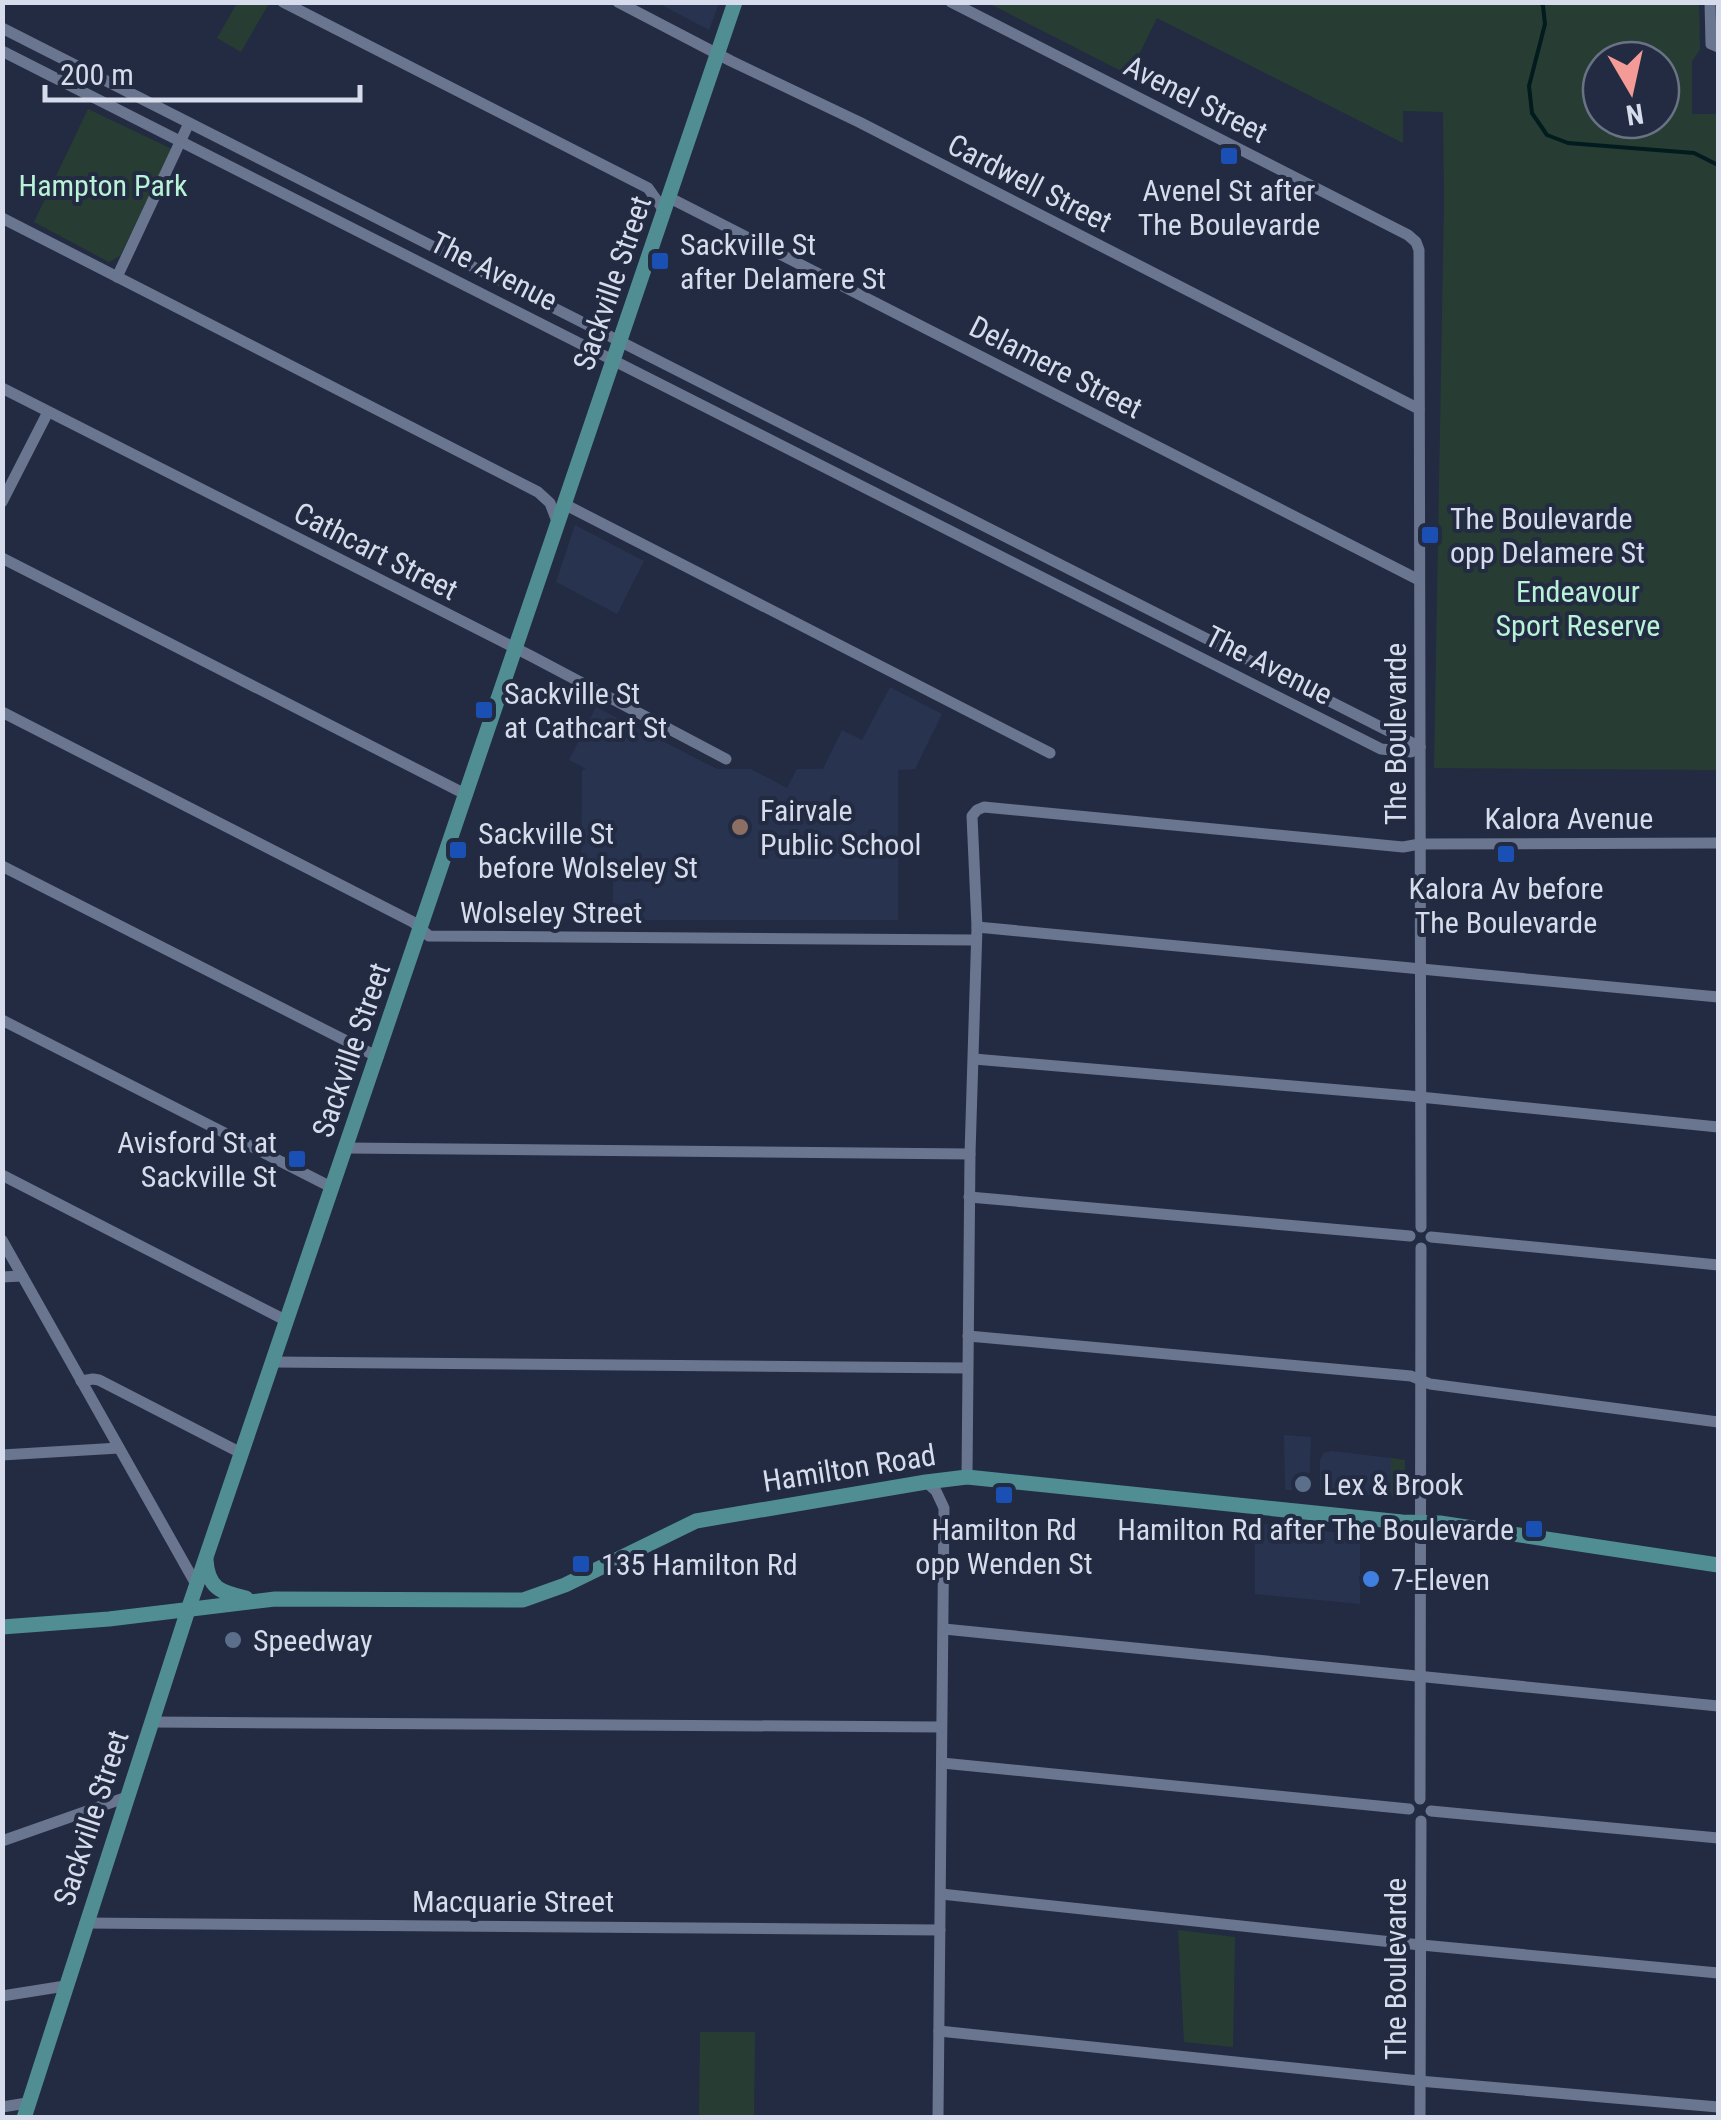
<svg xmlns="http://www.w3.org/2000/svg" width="1721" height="2120" viewBox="0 0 1721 2120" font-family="'Roboto Condensed',sans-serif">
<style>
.built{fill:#28334f}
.green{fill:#273d33;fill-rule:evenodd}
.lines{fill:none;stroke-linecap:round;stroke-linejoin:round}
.stream{stroke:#021b1f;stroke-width:4}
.minor{stroke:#6a758f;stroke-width:11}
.major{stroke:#508e93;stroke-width:15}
.transit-dot{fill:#1a4fb4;stroke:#222b41;stroke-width:4}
.education-dot{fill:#8d6e63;stroke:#222b41;stroke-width:4}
.service-dot{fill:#5c6f8a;stroke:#222b41;stroke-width:4}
.shop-dot{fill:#3f7fe0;stroke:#222b41;stroke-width:4}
.labels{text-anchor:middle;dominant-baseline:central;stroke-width:8;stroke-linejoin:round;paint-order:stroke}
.street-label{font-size:30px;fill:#d6dceb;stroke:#222b41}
.park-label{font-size:30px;fill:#b9f3d7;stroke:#222b41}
.poi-label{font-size:30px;fill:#d6dceb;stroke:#222b41;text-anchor:start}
</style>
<rect width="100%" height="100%" fill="#222b41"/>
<g class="built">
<path d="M658 3H719L709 30Z"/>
<path d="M575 525 644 561 617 614 556 582Z"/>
<path d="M890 687 942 714 915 769 898 770V920H613V869L581 867 582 770 586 769 569 760 596 707 717 769H751L787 788 797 769H823L842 730 862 740Z"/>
<path d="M1284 1435 1311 1437 1309 1491 1285 1490Z"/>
<path d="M1332 1451 1391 1458V1497L1320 1490V1460L1324 1453Z"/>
<path d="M1255 1523 1360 1535V1604L1255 1594Z"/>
</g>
<g class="green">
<path d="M237 3H263L268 5 241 52 217 38Z"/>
<path d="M988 3H1699L1700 50 1692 61V114H1718V770L1434 768 1444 203 1443 112 1403 111V143L1157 18 1129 75ZM1601 60H1661V120H1601Z"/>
<path d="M88 109 172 149 120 256 109 262 34 222Z"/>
<path d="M1391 1458 1405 1460 1404 1498 1391 1497Z"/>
<path d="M1178 1930 1235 1937 1233 2047 1184 2042Z"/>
<path d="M700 2032H755L754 2117H699Z"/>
</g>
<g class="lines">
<path class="stream" d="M1541 2 1543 6 1545 24 1529 86 1532 113 1547 135 1568 143 1694 153 1718 165"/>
<g class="minor">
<path d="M283 2 648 188 665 212"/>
<path d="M618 2 731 61 859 122 1419 409"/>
<path d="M951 2 1408 235 1416 242 1419 250 1421 1227"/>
<path d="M1710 2 1711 44 1718 47"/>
<path d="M2 28 1420 747"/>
<path d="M2 51 1381 749 1411 752 1420 747"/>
<path d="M670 198 1419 580"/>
<path d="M2 218 538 492 550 503 558 524"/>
<path d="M117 277 189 123"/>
<path d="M2 388 531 656 726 759"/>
<path d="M2 502 48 412"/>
<path d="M566 505 1050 753"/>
<path d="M2 558 467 795"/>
<path d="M2 712 413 922 429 936 975 940"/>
<path d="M2 866 378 1057"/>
<path d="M977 927 1718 997"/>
<path d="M2 1020 333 1188"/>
<path d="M974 1059 1410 1096 1718 1127"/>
<path d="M346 1148 970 1154"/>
<path d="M2 1175 287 1321"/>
<path d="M969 1197 1410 1236"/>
<path d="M1431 1237 1718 1265"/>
<path d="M2 1240 197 1586"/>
<path d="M2 1277 22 1276"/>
<path d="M968 1336 1411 1376 1430 1384 1718 1422"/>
<path d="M273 1362 967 1368"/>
<path d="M81 1381 93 1379 99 1380 241 1453"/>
<path d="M2 1455 119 1448"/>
<path d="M967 1477 970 1154 977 927 972 816 977 810 984 807 1403 847 1420 844 1718 843"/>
<path d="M926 1482 936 1491 944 1508 938 2118"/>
<path d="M944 1629 1718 1706"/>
<path d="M152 1722 941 1727"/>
<path d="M942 1763 1409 1809"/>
<path d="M1420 1799 1421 1248"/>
<path d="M1431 1811 1718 1838"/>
<path d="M2 1841 127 1797"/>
<path d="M941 1894 1411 1944 1718 1973"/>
<path d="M85 1923 940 1930"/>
<path d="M2 1996 65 1986"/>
<path d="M939 2031 1419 2081 1718 2107"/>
<path d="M2 2107 27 2103"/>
<path d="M1420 2118 1421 1821"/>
</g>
<g class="major">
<path d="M206 1560C208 1589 221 1592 246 1598"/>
<path d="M2 1627 109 1619 275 1599 523 1600 565 1585 696 1521 926 1482 967 1477 1402 1522 1440 1523 1718 1565"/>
<path d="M24 2118 188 1610 735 2"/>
</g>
</g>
<g class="transit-dot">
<rect x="1219" y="146" width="20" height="20" rx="5"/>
<rect x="650" y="251" width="20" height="20" rx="5"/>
<rect x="1420" y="525" width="20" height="20" rx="5"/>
<rect x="474" y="700" width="20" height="20" rx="5"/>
<rect x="448" y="840" width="20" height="20" rx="5"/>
<rect x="1496" y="844" width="20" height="20" rx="5"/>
<rect x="287" y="1149" width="20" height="20" rx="5"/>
<rect x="994" y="1485" width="20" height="20" rx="5"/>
<rect x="1524" y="1519" width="20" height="20" rx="5"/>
<rect x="571" y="1554" width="20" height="20" rx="5"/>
</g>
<circle class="education-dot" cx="740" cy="827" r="10"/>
<g class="service-dot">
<circle cx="1303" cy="1484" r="10"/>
<circle cx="233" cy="1640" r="10"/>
</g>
<circle class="shop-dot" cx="1371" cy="1579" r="10"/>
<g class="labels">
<g class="street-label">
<text transform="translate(1196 99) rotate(27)">Avenel Street</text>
<text transform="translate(1030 183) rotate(27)">Cardwell Street</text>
<text transform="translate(494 271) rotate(27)">The Avenue</text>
<text transform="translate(612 283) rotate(-71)">Sackville Street</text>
<text transform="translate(1056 367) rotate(27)">Delamere Street</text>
<text transform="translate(376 551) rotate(27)">Cathcart Street</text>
<text transform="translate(1269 665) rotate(27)">The Avenue</text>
<text transform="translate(1395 734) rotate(-90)">The Boulevarde</text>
<text x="1569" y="818">Kalora Avenue</text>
<text x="551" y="912">Wolseley Street</text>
<text transform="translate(351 1050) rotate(-71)">Sackville Street</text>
<text transform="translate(849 1468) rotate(-9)">Hamilton Road</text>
<text transform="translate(91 1818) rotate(-72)">Sackville Street</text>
<text x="513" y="1901">Macquarie Street</text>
<text transform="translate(1395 1969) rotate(-90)">The Boulevarde</text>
</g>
<g class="park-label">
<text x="103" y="185">Hampton Park</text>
<text x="1578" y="591">Endeavour<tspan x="1578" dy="34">Sport Reserve</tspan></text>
</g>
<g class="poi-label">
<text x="1229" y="190" text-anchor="middle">Avenel St after<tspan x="1229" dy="34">The Boulevarde</tspan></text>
<text x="680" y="244">Sackville St<tspan x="680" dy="34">after Delamere St</tspan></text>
<text x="1450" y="518">The Boulevarde<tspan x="1450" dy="34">opp Delamere St</tspan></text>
<text x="504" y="693">Sackville St<tspan x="504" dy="34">at Cathcart St</tspan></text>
<text x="760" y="810">Fairvale<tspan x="760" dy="34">Public School</tspan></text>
<text x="478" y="833">Sackville St<tspan x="478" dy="34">before Wolseley St</tspan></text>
<text x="1506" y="888" text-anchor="middle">Kalora Av before<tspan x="1506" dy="34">The Boulevarde</tspan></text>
<text x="277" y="1142" text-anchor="end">Avisford St at<tspan x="277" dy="34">Sackville St</tspan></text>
<text x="1323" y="1484">Lex &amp; Brook</text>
<text x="1004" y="1529" text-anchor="middle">Hamilton Rd<tspan x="1004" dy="34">opp Wenden St</tspan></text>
<text x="1514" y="1529" text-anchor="end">Hamilton Rd after The Boulevarde</text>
<text x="601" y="1564">135 Hamilton Rd</text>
<text x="1391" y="1579">7-Eleven</text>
<text x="253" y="1640">Speedway</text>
</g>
</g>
<rect width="1721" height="2120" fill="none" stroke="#d6dceb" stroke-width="10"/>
<g transform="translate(1631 90) rotate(171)"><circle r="48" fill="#222b41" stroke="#6a7285" stroke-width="2.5"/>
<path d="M0-8L18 38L0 25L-18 38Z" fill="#f59b97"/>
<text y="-15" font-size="28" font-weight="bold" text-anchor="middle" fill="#d6dceb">N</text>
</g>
<path d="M45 85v15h315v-15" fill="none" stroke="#d6dceb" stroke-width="5"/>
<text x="60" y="85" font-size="30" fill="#d6dceb" stroke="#222b41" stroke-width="8" paint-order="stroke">200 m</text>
</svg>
